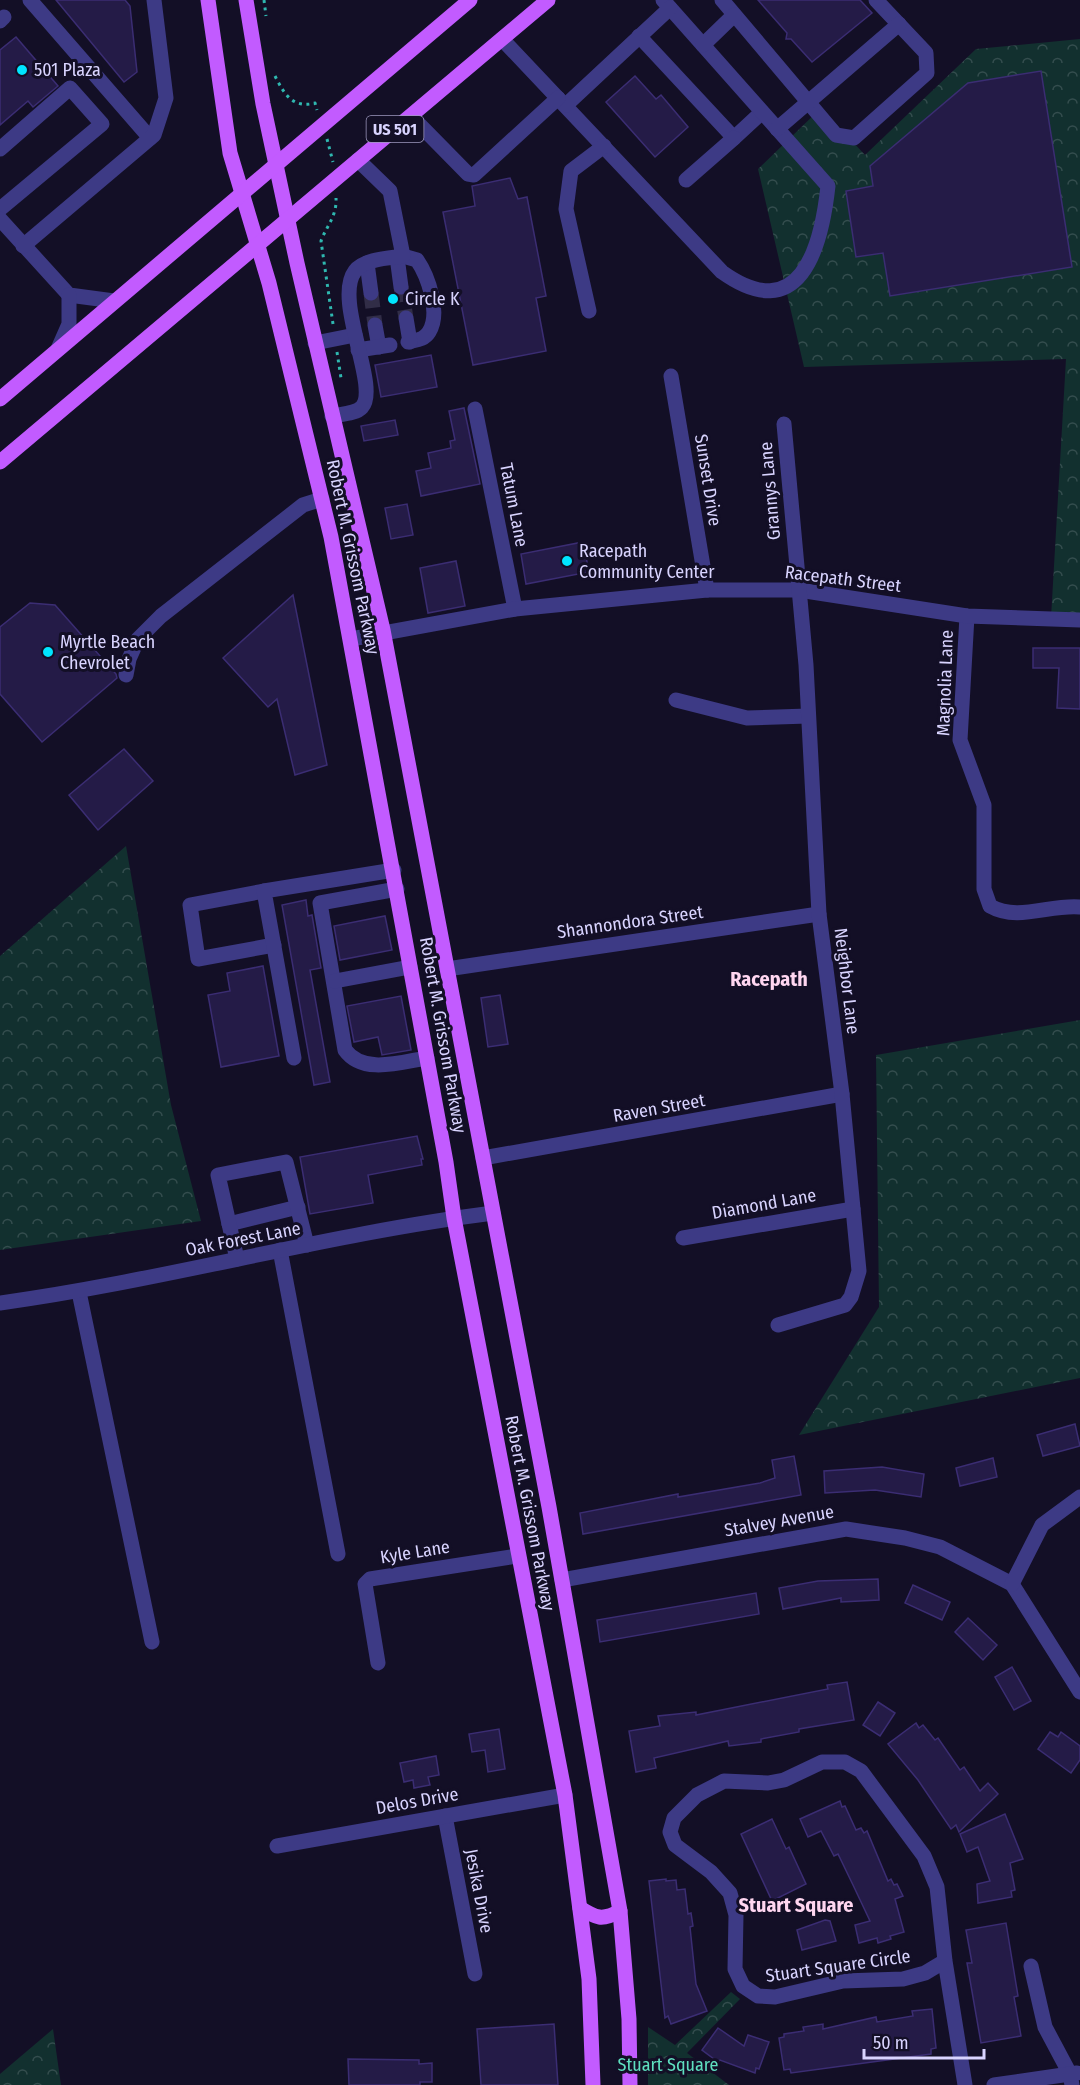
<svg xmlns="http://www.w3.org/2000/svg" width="1080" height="2085" viewBox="0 0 1080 2085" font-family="'Fira Sans Condensed',sans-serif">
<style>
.forest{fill:url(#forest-crowns)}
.building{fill:#241b47;stroke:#3b2d73;stroke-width:1.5}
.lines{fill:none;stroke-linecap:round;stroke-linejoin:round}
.minor-tunnel{stroke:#312d47;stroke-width:15;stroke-dasharray:15 8;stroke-linecap:butt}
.path{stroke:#2fb8b0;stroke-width:3;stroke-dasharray:3 4.5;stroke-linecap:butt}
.minor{stroke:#3d3a85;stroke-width:15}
.major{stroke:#c25bff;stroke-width:15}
.poi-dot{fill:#00e5ff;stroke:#130f26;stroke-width:2}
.labels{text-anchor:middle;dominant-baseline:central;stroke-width:6;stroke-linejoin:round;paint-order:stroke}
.shield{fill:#130f26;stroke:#9e99be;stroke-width:1.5}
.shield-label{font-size:16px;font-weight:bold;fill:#d9d4ff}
.poi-label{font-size:18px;fill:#d9d4ff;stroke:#130f26;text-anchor:start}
.street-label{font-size:18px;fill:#d9d4ff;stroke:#130f26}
.park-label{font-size:18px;fill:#5fe0c0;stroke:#130f26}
.neighbourhood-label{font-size:20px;font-weight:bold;fill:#ffd6f0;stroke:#130f26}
</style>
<defs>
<pattern id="forest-crowns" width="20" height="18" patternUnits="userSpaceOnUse" patternTransform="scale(1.5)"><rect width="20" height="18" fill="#12302f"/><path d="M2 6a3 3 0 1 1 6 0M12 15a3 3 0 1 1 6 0" fill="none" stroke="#344d4e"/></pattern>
</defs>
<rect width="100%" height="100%" fill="#130f26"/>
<g class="forest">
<path d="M1080 39V620L1051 618 1066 359 804 367 758 169 821 108 865 155 976 49Z"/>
<path d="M126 846 171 1105 201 1221 0 1250V956Z"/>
<path d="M1080 1020V1378L799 1435 879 1307 876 1055Z"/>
<path d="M731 1992 740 1999 687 2053 729 2085H648V2027L675 2045Z"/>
<path d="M53 2029 61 2085H0V2074Z"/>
</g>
<g class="building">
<path d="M56 0H125L130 6 137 72 124 82Z"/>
<path d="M758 0H860L872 13 812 62 791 39H786L787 33Z"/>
<path d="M16 37 58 86 33 107 28 101 0 125V50Z"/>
<path d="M1041 71 1072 267 890 296 883 253 856 257 846 191 873 186 870 166 968 83Z"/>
<path d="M635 76 656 99 661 95 688 127 655 157 606 102Z"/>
<path d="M510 178 518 199 527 197 546 296 536 298 546 351 473 365 443 212 475 206 472 186Z"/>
<path d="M431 355 437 387 381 397 375 365Z"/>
<path d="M464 408 480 484 421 496 416 471 431 468 428 453 451 448 450 441 455 440 449 411Z"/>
<path d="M395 420 398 435 364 441 361 426Z"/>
<path d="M407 504 413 535 391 539 385 508Z"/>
<path d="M583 542 589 572 526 584 521 554Z"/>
<path d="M456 561 465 606 428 613 420 568Z"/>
<path d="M293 595 327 765 295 775 277 699 268 707 223 658Z"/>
<path d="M30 603 55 605 116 674 117 678 42 742 0 694V627Z"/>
<path d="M1033 648H1080V709L1057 708 1059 668H1033Z"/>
<path d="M124 749 153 781 98 830 69 795Z"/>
<path d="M306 900 308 916 312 915 321 968 310 970 330 1082 314 1085 282 905Z"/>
<path d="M385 916 392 950 340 960 334 926Z"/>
<path d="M263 966 279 1056 221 1067 208 995 230 991 227 973Z"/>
<path d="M500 995 508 1044 488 1047 481 998Z"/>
<path d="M401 996 411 1050 382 1055 378 1037 354 1042 347 1006Z"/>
<path d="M417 1136 423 1159H421L422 1165 368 1175 373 1203 310 1214 300 1157Z"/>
<path d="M1075 1424 1080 1446 1043 1456 1037 1435Z"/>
<path d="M794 1456 801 1495 583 1534 580 1513 678 1494V1497L760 1483 775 1478 772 1460Z"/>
<path d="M993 1458 997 1477 960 1486 956 1468Z"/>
<path d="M882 1467 924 1474 921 1497 875 1490 825 1493 824 1471Z"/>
<path d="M878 1579 879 1600 841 1602V1598L783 1609 779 1588 818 1581Z"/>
<path d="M913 1585 950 1602 942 1620 905 1603Z"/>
<path d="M756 1593 759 1614 600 1642 597 1620Z"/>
<path d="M968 1618 997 1645 983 1660 955 1632Z"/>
<path d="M1012 1667 1031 1701 1014 1710 995 1677Z"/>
<path d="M847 1682 854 1720 799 1729V1732L761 1739V1742L729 1746 728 1741 654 1758 656 1768 636 1772 629 1731 660 1726 658 1716 696 1712V1715L828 1689 827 1685Z"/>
<path d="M878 1702 895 1713 880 1736 863 1725Z"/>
<path d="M916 1723 919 1728 923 1725 935 1740 938 1738 960 1770 964 1767 980 1791 988 1783 998 1794 959 1832 956 1825 951 1829 918 1780 888 1744Z"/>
<path d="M499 1729 505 1769 488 1772 485 1750 472 1752 469 1734Z"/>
<path d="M1050 1732 1058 1737 1061 1732 1080 1746V1760L1071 1773 1038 1749Z"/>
<path d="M436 1756 439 1775 428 1777 430 1785 414 1788 413 1780 404 1782 400 1763Z"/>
<path d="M840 1801 842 1807 845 1806 856 1830 861 1828 864 1833 867 1831 888 1881 891 1879 894 1885 897 1884 903 1896 895 1899 904 1932 890 1936 891 1939 878 1943 877 1938 859 1943 855 1925 870 1921 853 1885 838 1854 834 1856 821 1831 808 1837 800 1819Z"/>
<path d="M1005 1814 1023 1859 1010 1863 1015 1890 1011 1891 1012 1897 978 1903 977 1884 990 1881 978 1847 967 1852 960 1834Z"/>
<path d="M772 1819 786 1849 789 1847 806 1884 772 1901 741 1834Z"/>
<path d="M666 1879V1881L676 1880 677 1890 685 1889 688 1914 691 1913 693 1926 690 1927 696 1984 707 2011 671 2024 668 2016 665 2018 649 1881Z"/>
<path d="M825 1920 830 1921 836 1941 802 1950 797 1930Z"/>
<path d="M1006 1923 1018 1996 1014 1997 1021 2036 981 2043 967 1963H972L966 1930Z"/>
<path d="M932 2009 936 2048 931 2049V2054L791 2073 790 2069 784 2070 779 2038 784 2037V2034L804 2031 803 2027 823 2024V2029L876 2017 877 2022 913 2016 912 2011Z"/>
<path d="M554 2024 558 2085H481L477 2029Z"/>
<path d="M718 2028 744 2046 748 2035 769 2042 759 2069 756 2068 755 2073 720 2060 718 2062 702 2050Z"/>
<path d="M348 2059 419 2060V2064L432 2063V2082H420V2085H349Z"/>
</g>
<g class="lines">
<g class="minor-tunnel">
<path d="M401 287 406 318"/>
<path d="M371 293 375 325"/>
</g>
<g class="path">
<path d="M264 0 266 16"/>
<path d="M275 76C284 94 293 109 315 103L317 110"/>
<path d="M327 139 333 162"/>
<path d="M333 324 321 241C327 225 337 216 336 198"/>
<path d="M337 352 341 378"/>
</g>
<g class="minor">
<path d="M30 0 150 138"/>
<path d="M722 0 836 135 854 138 927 73 926 53 876 0"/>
<path d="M0 21 4 17"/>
<path d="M639 36 734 138 762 112"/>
<path d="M502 39 722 272C799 327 821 250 828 186L663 0"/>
<path d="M703 45 734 15"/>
<path d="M566 105 670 8"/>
<path d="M411 116 468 174 474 175 558 98"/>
<path d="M777 129 899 24"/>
<path d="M0 149 70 88 102 124 0 209"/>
<path d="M686 180 734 138"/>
<path d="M0 219 69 295 114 301"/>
<path d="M23 246 154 135 166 98 154 0"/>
<path d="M403 256 417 260C428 276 441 313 429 332 424 340 416 340 408 342"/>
<path d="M397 257 401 287"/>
<path d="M367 263 371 293"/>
<path d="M589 311 566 209 571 171 604 146"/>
<path d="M406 318 410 342"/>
<path d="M375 325 379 347"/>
<path d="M315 343 355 335"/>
<path d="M58 349 69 324V295"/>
<path d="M358 350 390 345"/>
<path d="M671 376 707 590"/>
<path d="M475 409 515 609"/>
<path d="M332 416C341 414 356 414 362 407 380 387 333 300 355 271 364 259 389 258 403 256L390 191 358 160"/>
<path d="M967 616 960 740 984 805V889L990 906C1018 922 1050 904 1080 907"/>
<path d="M351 639 515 609 707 590H799L967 616 1080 620"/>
<path d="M126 675 129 659 138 639 161 616 303 505 322 499"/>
<path d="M676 700 747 718 808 716"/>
<path d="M397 889 320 903 345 1050C363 1075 401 1062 427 1058"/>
<path d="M264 891 190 905 198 959 274 945"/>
<path d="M447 969 819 914"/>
<path d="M335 981 410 967"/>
<path d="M294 1058 264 891 394 870"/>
<path d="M483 1158 842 1094"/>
<path d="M229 1224 298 1207"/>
<path d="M683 1238 853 1209"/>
<path d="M280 1250 338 1554"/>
<path d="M237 1259 218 1175 286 1162 307 1245"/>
<path d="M79 1292 152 1642"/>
<path d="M0 1303C166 1280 327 1234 493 1213"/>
<path d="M778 1325 845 1305 851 1297 859 1271 842 1094 819 914 806 665 784 424"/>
<path d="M562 1580 846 1529 905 1538 940 1547 1012 1584 1080 1692"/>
<path d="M1012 1584 1042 1525 1080 1497"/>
<path d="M378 1663 365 1584 370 1579 517 1556"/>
<path d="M445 1816 475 1974"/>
<path d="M277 1846 565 1795"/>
<path d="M945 1961 925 1973 903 1979 843 1981 775 1997 758 1996 743 1986 735 1969 736 1915 730 1893 711 1872 675 1845 670 1832 674 1818 697 1795 724 1781 768 1783 784 1780 822 1762H845L861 1771 924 1856 937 1887 945 1961 965 2085"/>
<path d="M1031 1966 1045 2027 1070 2074 1072 2085"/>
<path d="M994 2085 1077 2073"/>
</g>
<g class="major">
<path d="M208 0 230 153 269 283 331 537 446 1162 454 1218 565 1795 589 1979 593 2085"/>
<path d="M246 0 263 104 297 263 383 630 549 1507 620 1911 629 2019 630 2085"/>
<path d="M0 399 470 0"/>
<path d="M0 462 548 0"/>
<path d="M580 1908C596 1918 602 1921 620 1911"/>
</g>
</g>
<g class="poi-dot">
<circle cx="22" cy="70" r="6"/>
<circle cx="393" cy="299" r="6"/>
<circle cx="567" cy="561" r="6"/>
<circle cx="48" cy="652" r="6"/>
</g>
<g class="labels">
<rect class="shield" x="366.5" y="116" width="57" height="26" rx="4.5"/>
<g class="shield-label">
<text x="395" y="129">US 501</text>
</g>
<g class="poi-label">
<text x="34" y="70">501 Plaza</text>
<text x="405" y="299">Circle K</text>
<text x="579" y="551">Racepath<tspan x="579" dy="21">Community Center</tspan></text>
<text x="60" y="642">Myrtle Beach<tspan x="60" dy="21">Chevrolet</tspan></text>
</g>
<g class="street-label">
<text transform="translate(708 480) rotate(81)">Sunset Drive</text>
<text transform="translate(770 491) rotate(-95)">Grannys Lane</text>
<text transform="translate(514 505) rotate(79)">Tatum Lane</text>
<text transform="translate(353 557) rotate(78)">Robert M. Grissom Parkway</text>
<text transform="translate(843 579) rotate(7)">Racepath Street</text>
<text transform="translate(945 683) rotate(-88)">Magnolia Lane</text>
<text transform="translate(630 922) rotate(-8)">Shannondora Street</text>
<text transform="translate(847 981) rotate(83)">Neighbor Lane</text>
<text transform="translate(443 1035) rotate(80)">Robert M. Grissom Parkway</text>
<text transform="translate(659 1108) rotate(-10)">Raven Street</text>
<text transform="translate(764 1204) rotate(-10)">Diamond Lane</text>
<text transform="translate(243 1239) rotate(-11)">Oak Forest Lane</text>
<text transform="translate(530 1513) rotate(79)">Robert M. Grissom Parkway</text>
<text transform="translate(779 1521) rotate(-10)">Stalvey Avenue</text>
<text transform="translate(415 1552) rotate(-9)">Kyle Lane</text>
<text transform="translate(417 1801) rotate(-10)">Delos Drive</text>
<text transform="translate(479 1891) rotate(79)">Jesika Drive</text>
<text transform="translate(838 1966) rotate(-8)">Stuart Square Circle</text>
</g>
<g class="park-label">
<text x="668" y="2065">Stuart Square</text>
</g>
<g class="neighbourhood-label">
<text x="769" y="979">Racepath</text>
<text x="796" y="1905">Stuart Square</text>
</g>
</g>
<path d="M864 2049v9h120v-9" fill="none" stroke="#d9d4ff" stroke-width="3"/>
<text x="873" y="2049" font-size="18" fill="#d9d4ff" stroke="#130f26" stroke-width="4.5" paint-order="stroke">50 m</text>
</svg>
